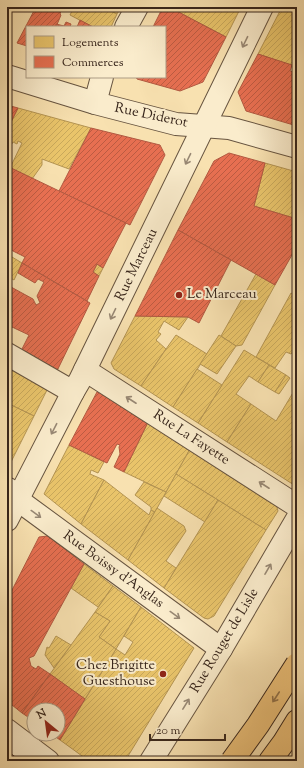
<svg xmlns="http://www.w3.org/2000/svg" width="304" height="768" viewBox="0 0 304 768" font-family="'Sorts Mill Goudy',serif">
<style>
.homes{fill:url(#homes-hatch);stroke:#b49452}
.shops{fill:url(#shops-hatch);stroke:#b25941}
.lines{fill:none;stroke-linecap:round;stroke-linejoin:round}
.minor-casing{stroke:#675440;stroke-width:24}
.highway-casing{stroke:#37251b;stroke-width:24}
.minor{stroke:#faeccc;stroke-width:22}
.highway{stroke:#ecc078;stroke-width:22}
.tram{stroke:#37251b;stroke-width:1}
.highway-bridge-casing{stroke:#37251b;stroke-width:24;stroke-linecap:butt}
.highway-bridge{stroke:#ecc078;stroke-width:22}
.oneway{stroke:#988874}
.oneway2{stroke:#92724a}
.poi-dot{fill:#8f2418;stroke:#faeccc;stroke-width:1.5}
.labels{text-anchor:middle;dominant-baseline:central;stroke-width:4;stroke-linejoin:round;paint-order:stroke}
.street-label{font-size:14px;fill:#37251b;stroke:#faeccc}
.poi-label{font-size:14px;fill:#37251b;stroke:#faeccc;text-anchor:start}
</style>
<defs>
<pattern id="homes-hatch" width="6" height="6" patternUnits="userSpaceOnUse"><rect width="6" height="6" fill="#e9c46a"/><path d="M-1 1l2-2M0 6l6-6M5 7l2-2" fill="none" stroke="#c8a85b"/></pattern>
<pattern id="shops-hatch" width="6" height="6" patternUnits="userSpaceOnUse"><rect width="6" height="6" fill="#e76f51"/><path d="M-1 1l2-2M0 6l6-6M5 7l2-2" fill="none" stroke="#bc5b42"/></pattern>
</defs>
<rect width="100%" height="100%" fill="#f8e1b0"/>
<filter id="stains"><feTurbulence type="fractalNoise" baseFrequency=".005" numOctaves="4"/><feColorMatrix values="0 0 0 0 .2 0 0 0 0 .09 0 0 0 0 .02 0 0 0 .5 -.17"/></filter>
<radialGradient id="worn" r=".72"><stop offset=".6" stop-color="#630" stop-opacity="0"/><stop offset="1" stop-color="#630" stop-opacity=".3"/></radialGradient>
<g class="homes">
<path d="M74 7H103L117 14 111 27H93L70 15Z"/>
<path d="M103 7H121L117 14Z"/>
<path d="M169 7H241L226 37Z"/>
<path d="M282 7H297V67L258 54Z"/>
<path d="M18 108 91 128 69 169 42 159V165L32 179 10 168 22 143 18 141 17 144 13 142 7 152V130Z"/>
<path d="M265 163 297 172V219L254 206Z"/>
<path d="M7 254 22 263 14 280 7 276Z"/>
<path d="M97 264 103 268 99 276 93 272Z"/>
<path d="M256 274 275 285 242 345 236 346 221 336Z"/>
<path d="M291 293 297 296V334L295 337 297 339V345L291 354 286 352 275 368 256 357Z"/>
<path d="M135 316 188 317 179 330 164 321 158 332 161 334 156 340 166 349 141 386 114 369 111 363Z"/>
<path d="M176 335 207 354 173 407 141 386 166 349Z"/>
<path d="M219 335 236 346 217 374 200 364Z"/>
<path d="M244 350 269 365 258 382 249 376 236 394 251 404 227 442 198 423Z"/>
<path d="M7 362 49 386 34 416 7 403Z"/>
<path d="M269 365 286 375 275 392 258 382Z"/>
<path d="M197 369 222 385 198 423 173 407Z"/>
<path d="M286 375 290 378 279 394 275 392Z"/>
<path d="M297 386V479L294 485 227 442 251 404 276 421Z"/>
<path d="M7 403 34 416 8 468H7Z"/>
<path d="M148 422 190 449 166 492 124 472Z"/>
<path d="M69 445 104 462 98 473 91 470 90 474 104 480 81 524 44 494Z"/>
<path d="M190 449 276 504 278 511 266 530 176 474Z"/>
<path d="M176 474 218 500 205 522 164 496Z"/>
<path d="M104 480 149 515 151 510 155 512 128 560 81 524Z"/>
<path d="M144 482 166 492 155 512 151 510V507L135 495Z"/>
<path d="M218 500 266 530 214 616 208 619 204 618 164 588Z"/>
<path d="M157 508 184 526 186 531 166 561 176 568 164 588 128 560Z"/>
<path d="M84 564 113 586 98 607 71 588Z"/>
<path d="M113 586 141 607 116 649 99 637 110 621 95 612Z"/>
<path d="M141 607 194 648 125 761H89L60 740 116 649 125 655 133 642 124 636Z"/>
<path d="M95 612 110 621 99 637 116 649 85 699 50 674Z"/>
<path d="M56 636 71 645 54 668 45 655 47 647 49 648Z"/>
</g>
<g class="shops">
<path d="M36 7H53L61 11 60 14 61 15 56 27H27V46L17 43Z"/>
<path d="M163 7H169L226 37 203 82 180 91 137 79 136 77H165V27H153Z"/>
<path d="M80 20 93 27H77Z"/>
<path d="M66 22 71 24 70 27H56V24L64 26Z"/>
<path d="M258 54 292 65 290 71 297 73V126L246 111 238 92Z"/>
<path d="M7 105 18 108 7 130Z"/>
<path d="M91 128 160 145 165 155 130 225 59 191Z"/>
<path d="M229 153 265 163 254 206 297 219V246L275 285 178 230 214 161Z"/>
<path d="M7 166 126 223 103 268 97 264 93 272 99 276 87 301 22 263 25 257 7 248Z"/>
<path d="M178 230 231 260 199 323 188 317 135 316Z"/>
<path d="M22 263 90 303 55 375 19 355 29 335 12 327 7 336V294L11 287 33 299 36 305 40 303 37 296 44 282 38 279 35 283 18 273Z"/>
<path d="M100 391 148 422 124 472 114 467 120 454 119 447 120 445 117 444 107 463 69 445 97 392Z"/>
<path d="M48 536 84 564 34 656 29 658 31 666 36 669 38 666 50 674 22 713 7 701V600L39 537Z"/>
<path d="M50 674 85 699 60 740 52 734H58V710H34V721L22 713Z"/>
</g>
<g class="lines">
<defs>
<g id="minor">
<path d="M126 27 137 7"/>
<path d="M7 76 95 103 176 124 229 128 297 147"/>
<path d="M95 103 102 77"/>
<path d="M7 354 73 392"/>
<path d="M85 370 297 506"/>
<path d="M8 489 18 500 221 649"/>
<path d="M7 520 73 392 80 380 262 7"/>
<path d="M7 730 48 761"/>
<path d="M7 758 33 750"/>
<path d="M151 761 221 649 297 519"/>
</g>
<path id="highway" d="M270 761 284 742 297 721"/>
</defs>
<use href="#minor" class="minor-casing"/>
<use href="#highway" class="highway-casing"/>
<use href="#minor" class="minor"/>
<use href="#highway" class="highway"/>
<path class="tram" d="M7 751 21 761"/>
<defs>
<path id="highway-bridge" d="M232 761 258 725 297 664"/>
</defs>
<use href="#highway-bridge" class="highway-bridge-casing"/>
<use href="#highway-bridge" class="highway-bridge"/>
</g>
<defs><path id="oneway-shaft" d="M-6 0H5M1.5-3L5.5 0L1.5 3" fill="none" stroke-width="1.6" stroke-linecap="round" stroke-linejoin="round"/></defs>
<g class="oneway">
<use href="#oneway-shaft" transform="translate(245 42) rotate(116)"/>
<use href="#oneway-shaft" transform="translate(188 159) rotate(116)"/>
<use href="#oneway-shaft" transform="translate(113 314) rotate(116)"/>
<use href="#oneway-shaft" transform="translate(131 400) rotate(-147)"/>
<use href="#oneway-shaft" transform="translate(54 429) rotate(117)"/>
<use href="#oneway-shaft" transform="translate(264 485) rotate(-147)"/>
<use href="#oneway-shaft" transform="translate(36 514) rotate(36)"/>
<use href="#oneway-shaft" transform="translate(268 569) rotate(-60)"/>
<use href="#oneway-shaft" transform="translate(175 615) rotate(36)"/>
<use href="#oneway-shaft" transform="translate(186 704) rotate(-58)"/>
</g>
<use class="oneway2" href="#oneway-shaft" transform="translate(276 697) rotate(123)"/>
<g class="poi-dot">
<circle cx="179" cy="295" r="4"/>
<circle cx="163" cy="674" r="4"/>
</g>
<g class="labels">
<g class="street-label">
<text transform="translate(151 116) rotate(12)">Rue Diderot</text>
<text transform="translate(137 265) rotate(-64)">Rue Marceau</text>
<text transform="translate(191 438) rotate(33)">Rue La Fayette</text>
<text transform="translate(113 570) rotate(36)">Rue Boissy d'Anglas</text>
<text transform="translate(225 641) rotate(-59)">Rue Rouget de Lisle</text>
</g>
<g class="poi-label">
<text x="187" y="295">Le Marceau</text>
<text x="155" y="666" text-anchor="end">Chez Brigitte<tspan x="155" dy="16">Guesthouse</tspan></text>
</g>
</g>
<rect width="304" height="768" fill="none" stroke="#f8e1b0" stroke-width="24"/>
<rect x="8" y="8" width="288" height="752" fill="none" stroke="#37251b" stroke-width="2"/>
<rect x="12" y="12" width="280" height="744" fill="none" stroke="#37251b"/>
<rect x="26" y="26" width="140" height="52" fill="#faeccc" stroke="#ac9c85"/>
<rect x="34" y="36" width="20" height="12" fill="#e9c46a" stroke="#ac9c85"/>
<text x="62" y="46" font-size="12" fill="#37251b">Logements</text>
<rect x="34" y="56" width="20" height="12" fill="#e76f51" stroke="#ac9c85"/>
<text x="62" y="66" font-size="12" fill="#37251b">Commerces</text>
<g transform="translate(46 722) rotate(331)"><circle r="19" fill="#faeccc" stroke="#ac9c85"/>
<path d="M0-3L7 15L0 10L-7 15Z" fill="#8f2418"/>
<text y="-6" font-size="11" font-weight="bold" text-anchor="middle" fill="#37251b">N</text>
</g>
<path d="M150 734v6h75v-6" fill="none" stroke="#37251b" stroke-width="2"/>
<text x="156" y="734" font-size="12" fill="#37251b" stroke="#faeccc" stroke-width="3" paint-order="stroke">20 m</text>
<rect width="100%" height="100%" filter="url(#stains)"/>
<rect width="100%" height="100%" fill="url(#worn)"/>
</svg>
